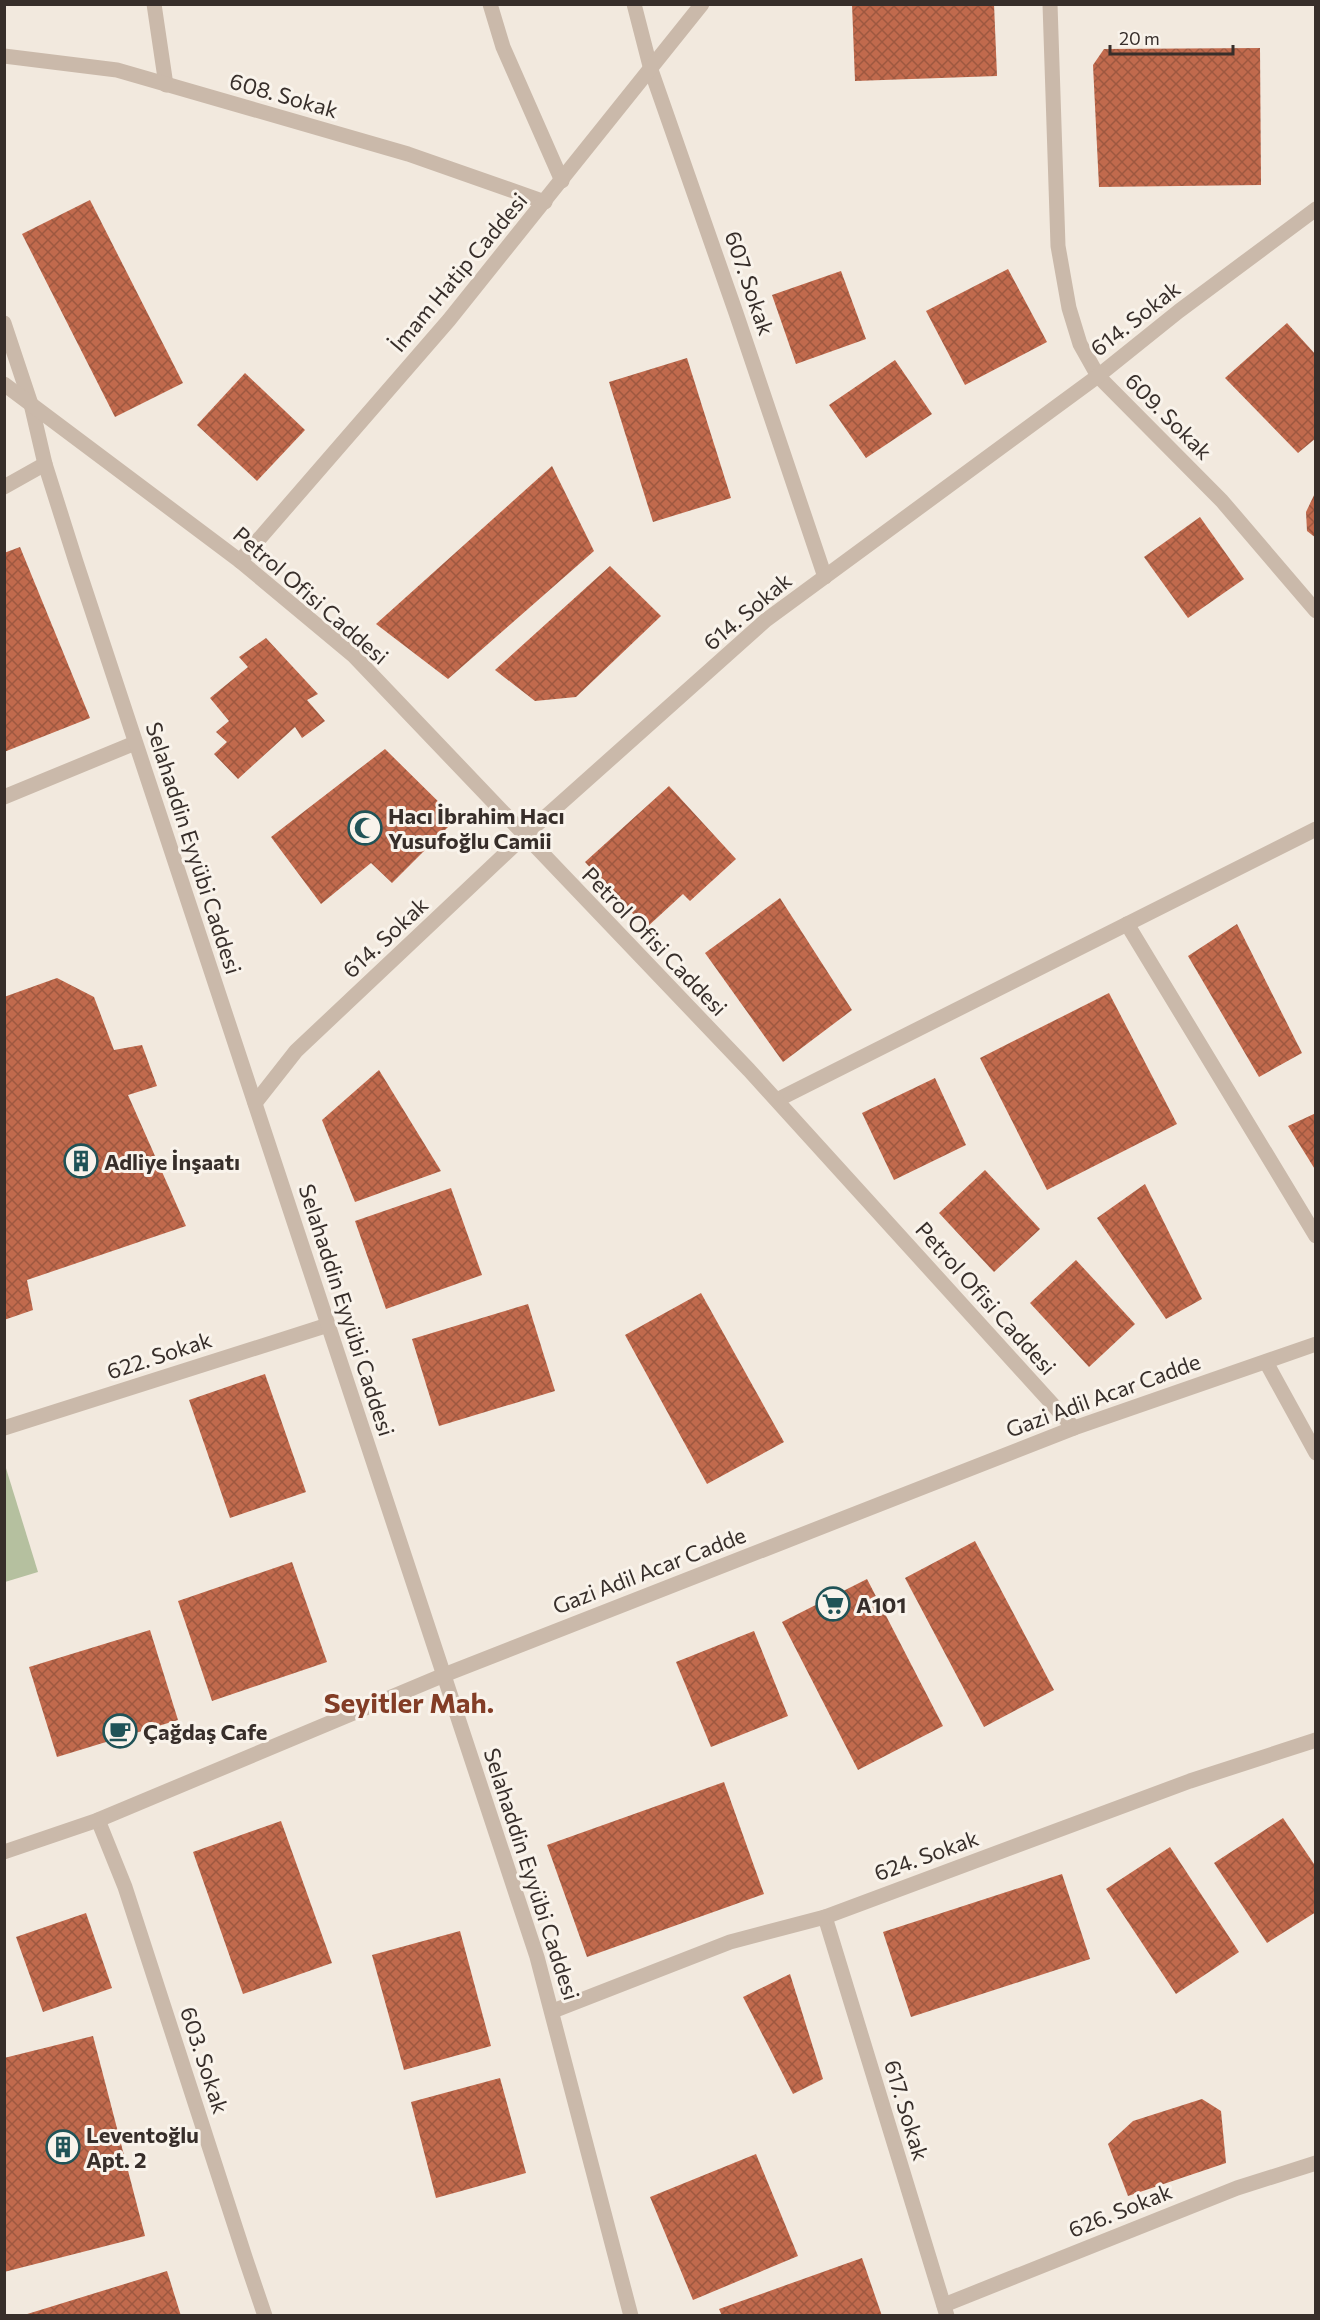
<svg xmlns="http://www.w3.org/2000/svg" width="1320" height="2320" viewBox="0 0 1320 2320" font-family="Commissioner,sans-serif">
<style>
.green{fill:#b5c09f}
.building{fill:url(#building-cross-hatch)}
.lines{fill:none;stroke-linecap:round;stroke-linejoin:round}
.minor{stroke:#cab9aa;stroke-width:15}
.tertiary{stroke:#cab9aa;stroke-width:15}
.labels{text-anchor:middle;dominant-baseline:central;stroke-width:6;stroke-linejoin:round;paint-order:stroke}
.street-label{font-size:22px;fill:#372e2a;stroke:#f9f3eb}
.poi-label{font-size:22px;font-weight:bold;fill:#372e2a;stroke:#f9f3eb;text-anchor:start}
.district-label{font-size:28px;font-weight:bold;fill:#833d26;stroke:#f9f3eb}
</style>
<defs>
<pattern id="building-cross-hatch" width="8" height="8" patternUnits="userSpaceOnUse" patternTransform="scale(1.5)"><rect width="8" height="8" fill="#c16a4d"/><path d="M0 0l8 8M0 8l8-8" fill="none" stroke="#9e5840"/></pattern>
</defs>
<rect width="100%" height="100%" fill="#f2e9de"/>
<path class="green" d="M5 1465 38 1572 5 1582H4Z"/>
<g class="building">
<path d="M852 4H994L997 76 855 81Z"/>
<path d="M1260 48 1261 185 1099 187 1093 65 1104 49Z"/>
<path d="M90 200 183 383 115 417 22 234Z"/>
<path d="M1008 269 1047 342 965 385 926 311Z"/>
<path d="M841 271 866 339 796 364 772 295Z"/>
<path d="M1287 323 1316 355V438L1298 453 1225 378Z"/>
<path d="M687 358 731 498 653 522 609 382Z"/>
<path d="M895 360 932 414 866 458 829 405Z"/>
<path d="M245 373 305 430 257 481 197 425Z"/>
<path d="M552 466 594 551 448 679 376 624Z"/>
<path d="M1316 491V538L1307 531 1306 512Z"/>
<path d="M1200 517 1244 579 1188 618 1144 557Z"/>
<path d="M20 547 90 718 4 752V553Z"/>
<path d="M610 566 661 616 576 697 535 701 495 670Z"/>
<path d="M266 638 318 694 307 700 325 721 302 738 295 727 238 779 214 754 227 742 216 732 229 721 210 698 248 667 239 657Z"/>
<path d="M385 749 456 819 392 883 371 863 321 904 271 837Z"/>
<path d="M669 786 736 859 690 901 683 894 646 928 585 862Z"/>
<path d="M780 898 852 1010 783 1062 705 953Z"/>
<path d="M1237 924 1302 1053 1259 1077 1188 956Z"/>
<path d="M57 978 94 997 114 1050 142 1045 157 1086 128 1095 186 1226 27 1280 33 1310 4 1320V997Z"/>
<path d="M1109 993 1177 1124 1047 1190 980 1058Z"/>
<path d="M379 1070 441 1171 355 1202 322 1120Z"/>
<path d="M935 1078 966 1145 894 1180 862 1113Z"/>
<path d="M1316 1113V1171L1288 1126Z"/>
<path d="M985 1170 1040 1229 994 1272 939 1213Z"/>
<path d="M1145 1184 1202 1299 1166 1319 1097 1218Z"/>
<path d="M451 1188 482 1275 386 1309 355 1221Z"/>
<path d="M1076 1260 1135 1324 1089 1367 1030 1303Z"/>
<path d="M701 1293 784 1442 707 1484 625 1335Z"/>
<path d="M528 1304 555 1391 439 1426 412 1339Z"/>
<path d="M265 1374 306 1492 230 1518 189 1400Z"/>
<path d="M975 1541 1054 1690 984 1727 905 1578Z"/>
<path d="M292 1562 327 1662 212 1701 178 1601Z"/>
<path d="M867 1579 943 1726 858 1770 782 1622Z"/>
<path d="M150 1630 178 1720 57 1757 29 1667Z"/>
<path d="M754 1631 788 1716 711 1747 676 1662Z"/>
<path d="M724 1782 764 1894 587 1957 547 1845Z"/>
<path d="M1283 1818 1316 1867V1912L1267 1943 1214 1863Z"/>
<path d="M281 1821 332 1963 243 1994 193 1852Z"/>
<path d="M1170 1847 1239 1952 1176 1994 1106 1889Z"/>
<path d="M1062 1874 1090 1959 911 2017 883 1932Z"/>
<path d="M86 1913 112 1988 43 2012 16 1937Z"/>
<path d="M460 1931 491 2046 404 2070 372 1955Z"/>
<path d="M790 1974 823 2079 793 2094 743 1997Z"/>
<path d="M93 2036 145 2236 4 2272V2058Z"/>
<path d="M500 2078 526 2173 436 2198 411 2102Z"/>
<path d="M1202 2099 1221 2111 1226 2163 1128 2196 1108 2144 1133 2121Z"/>
<path d="M756 2154 798 2256 693 2300 650 2197Z"/>
<path d="M862 2258 882 2316H722L719 2309Z"/>
<path d="M167 2271 181 2316H24V2315Z"/>
</g>
<g class="lines">
<g class="minor">
<path d="M154 4 166 85"/>
<path d="M490 4 503 47 562 181"/>
<path d="M634 4 651 70 736 313 825 577"/>
<path d="M1050 4 1058 246 1069 308 1080 344 1098 376 1222 501 1316 611"/>
<path d="M4 56 117 70 408 154 545 202"/>
<path d="M4 487 45 464"/>
<path d="M240 561 449 320 702 4"/>
<path d="M4 797 135 743"/>
<path d="M1127 924 1316 1236"/>
<path d="M777 1100 1316 829"/>
<path d="M255 1103 296 1051 524 836 766 620 1098 376 1179 311 1316 209"/>
<path d="M1266 1362 1316 1453"/>
<path d="M4 1428 328 1325"/>
<path d="M98 1820 125 1887 246 2260 265 2316"/>
<path d="M825 1917 947 2316"/>
<path d="M553 2011 730 1942 825 1917 1190 1781 1316 1740"/>
<path d="M944 2305 1237 2188 1316 2163"/>
</g>
<g class="tertiary">
<path d="M4 323 31 404 45 464 76 562 537 1957 631 2316"/>
<path d="M4 384 240 561 354 656 749 1070 1074 1428"/>
<path d="M4 1852 98 1820 444 1675 1074 1428 1316 1344"/>
</g>
</g>
<defs>
<symbol id="mosque-ring" viewBox="-11 -11 22 22"><circle r="9.5" fill="#f9f3eb" stroke="#205357" stroke-width="1.5"/><path d="M3.5-4.9A6 6 0 1 0 3.5 4.9A5 5 0 1 1 3.5-4.9Z" fill="#205357"/></symbol>
<symbol id="building-ring" viewBox="-11 -11 22 22"><circle r="9.5" fill="#f9f3eb" stroke="#205357" stroke-width="1.5"/><path d="M-4-6H4V6H1V3H-1V6H-4ZM-2.5-4.3h1.7v1.8h-1.7ZM.8-4.3h1.7v1.8H.8ZM-2.5-1h1.7V.8h-1.7ZM.8-1h1.7V.8H.8Z" fill="#205357"/></symbol>
<symbol id="supermarket-ring" viewBox="-11 -11 22 22"><circle r="9.5" fill="#f9f3eb" stroke="#205357" stroke-width="1.5"/><path d="M-6-5.5h2.5l.6 2H6L4.5 2H-2.5L-4.4-4H-6ZM-1.5 3.2a1.3 1.3 0 1 0 .1 0ZM3 3.2a1.3 1.3 0 1 0 .1 0Z" fill="#205357"/></symbol>
<symbol id="cafe-ring" viewBox="-11 -11 22 22"><circle r="9.5" fill="#f9f3eb" stroke="#205357" stroke-width="1.5"/><path d="M-5.5-4.5H6V0H3Q3 3.5 0 3.5H-2.5Q-5.5 3.5-5.5 0ZM3-3.2v2h1.7v-2ZM-6 4.5H4V6H-6Z" fill="#205357"/></symbol>
</defs>
<g fill-rule="evenodd">
<use href="#mosque-ring" x="346" y="809" width="38" height="38"/>
<use href="#building-ring" x="62" y="1142" width="38" height="38"/>
<use href="#supermarket-ring" x="814" y="1585" width="38" height="38"/>
<use href="#cafe-ring" x="101" y="1712" width="38" height="38"/>
<use href="#building-ring" x="44" y="2128" width="38" height="38"/>
</g>
<g class="labels">
<g class="street-label">
<text transform="translate(284 95) rotate(16)">608. Sokak</text>
<text transform="translate(458 272) rotate(-50)">İmam Hatip Caddesi</text>
<text transform="translate(750 283) rotate(71)">607. Sokak</text>
<text transform="translate(1135 318) rotate(-38)">614. Sokak</text>
<text transform="translate(1169 416) rotate(45)">609. Sokak</text>
<text transform="translate(311 595) rotate(41)">Petrol Ofisi Caddesi</text>
<text transform="translate(747 611) rotate(-40)">614. Sokak</text>
<text transform="translate(194 848) rotate(72)">Selahaddin Eyyübi Caddesi</text>
<text transform="translate(385 937) rotate(-43)">614. Sokak</text>
<text transform="translate(655 941) rotate(46)">Petrol Ofisi Caddesi</text>
<text transform="translate(986 1298) rotate(48)">Petrol Ofisi Caddesi</text>
<text transform="translate(347 1310) rotate(72)">Selahaddin Eyyübi Caddesi</text>
<text transform="translate(159 1355) rotate(-18)">622. Sokak</text>
<text transform="translate(1103 1395) rotate(-20)">Gazi Adil Acar Cadde</text>
<text transform="translate(649 1570) rotate(-21)">Gazi Adil Acar Cadde</text>
<text transform="translate(926 1855) rotate(-20)">624. Sokak</text>
<text transform="translate(532 1874) rotate(72)">Selahaddin Eyyübi Caddesi</text>
<text transform="translate(205 2060) rotate(72)">603. Sokak</text>
<text transform="translate(907 2110) rotate(73)">617. Sokak</text>
<text transform="translate(1120 2210) rotate(-22)">626. Sokak</text>
</g>
<g class="poi-label">
<text x="388" y="815">Hacı İbrahim Hacı<tspan x="388" dy="25">Yusufoğlu Camii</tspan></text>
<text x="104" y="1161">Adliye İnşaatı</text>
<text x="856" y="1604">A101</text>
<text x="143" y="1731">Çağdaş Cafe</text>
<text x="86" y="2134">Leventoğlu<tspan x="86" dy="25">Apt. 2</tspan></text>
</g>
<g class="district-label">
<text x="409" y="1702">Seyitler Mah.</text>
</g>
</g>
<rect width="1320" height="2320" fill="none" stroke="#372e2a" stroke-width="12"/>
<path d="M1110 45v9h123v-9" fill="none" stroke="#372e2a" stroke-width="3"/>
<text x="1119" y="45" font-size="18" fill="#372e2a" stroke="#f9f3eb" stroke-width="4.5" paint-order="stroke">20 m</text>
</svg>
